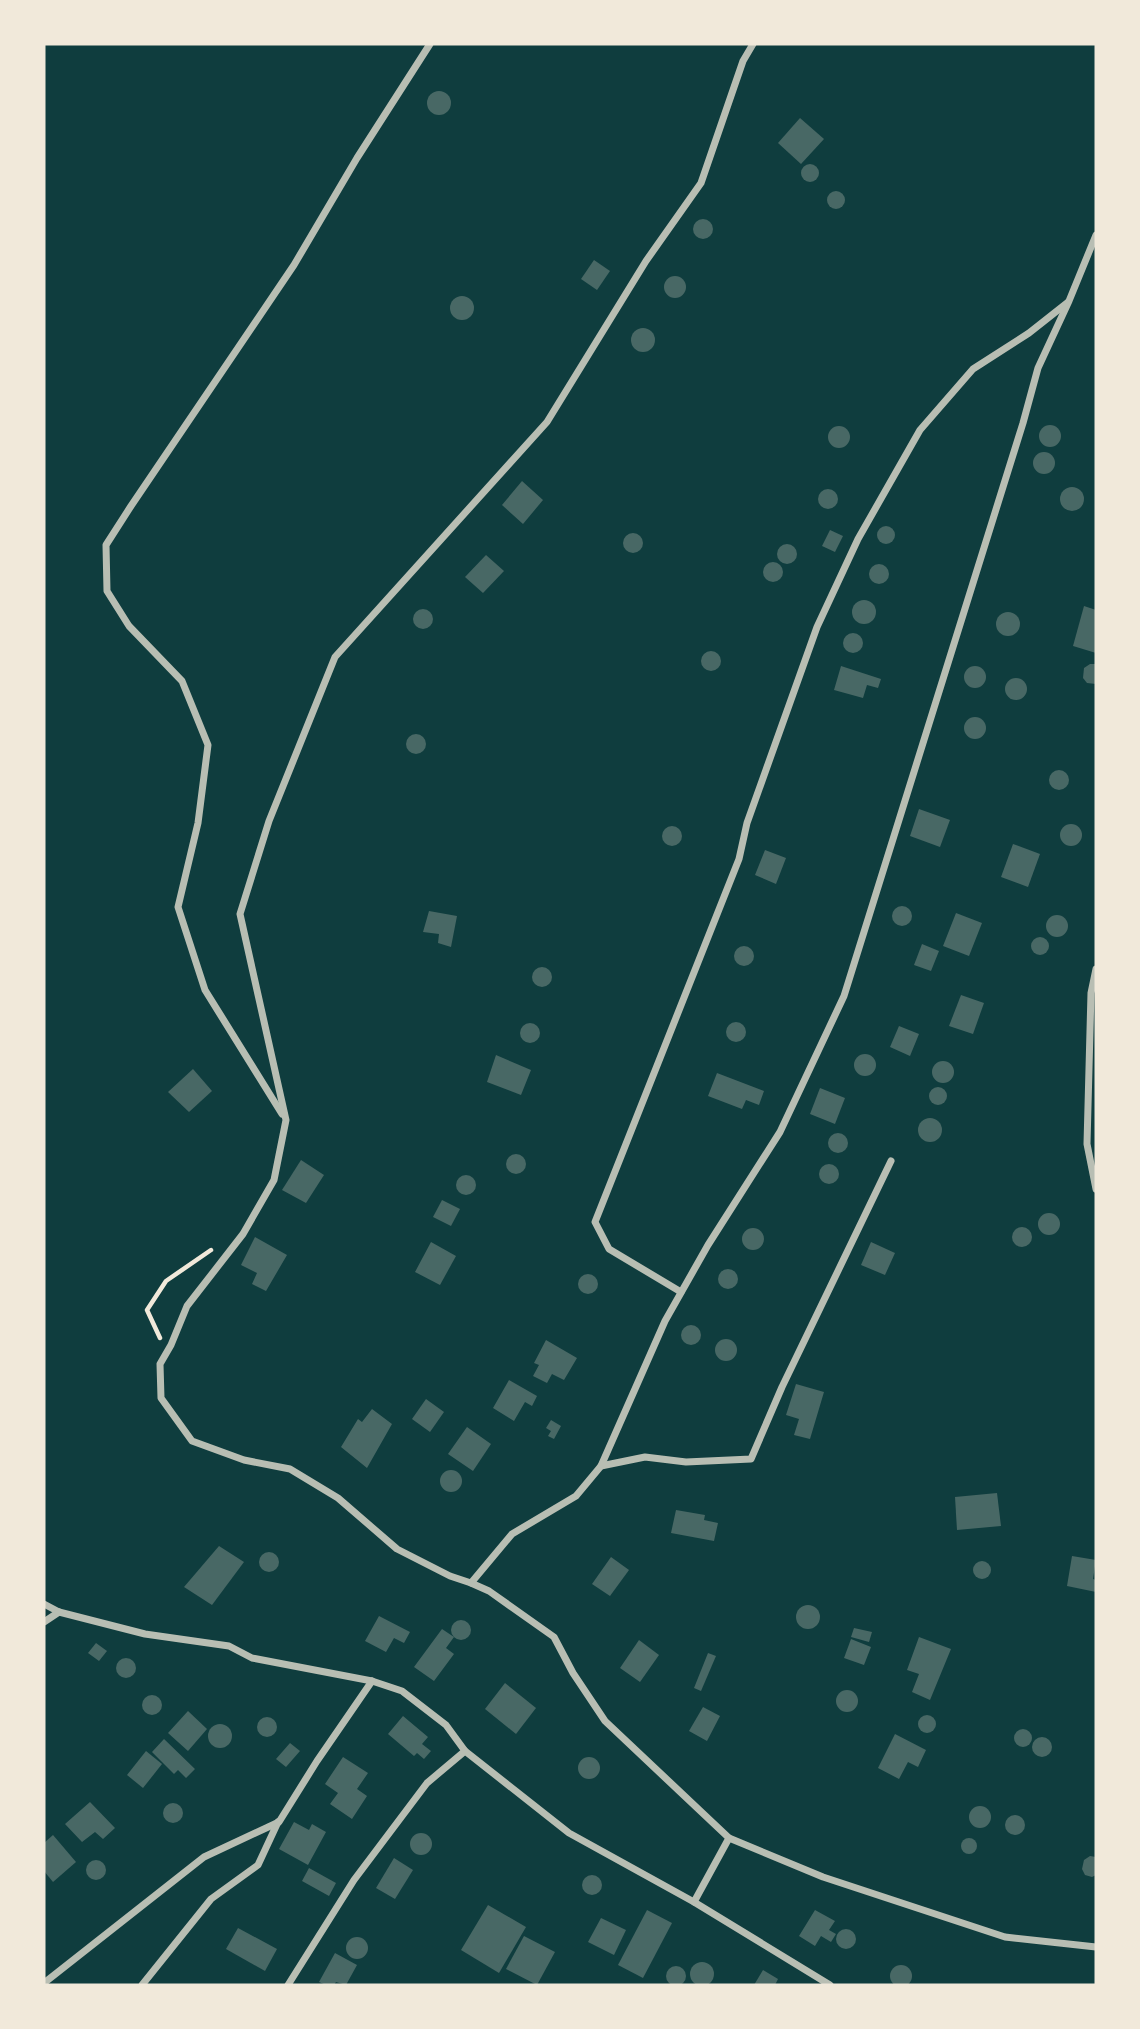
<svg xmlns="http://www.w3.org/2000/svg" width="1140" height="2029" viewBox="0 0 1140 2029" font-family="Mulish,sans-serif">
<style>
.building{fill:#486865}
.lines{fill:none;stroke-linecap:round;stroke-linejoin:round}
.path{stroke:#f1e9da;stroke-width:4.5}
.minor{stroke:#b8beb3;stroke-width:7}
</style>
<rect width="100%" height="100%" fill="#0f3d3e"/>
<g class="building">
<circle cx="439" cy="103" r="12"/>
<path d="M800 118 824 139 801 164 778 143Z"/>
<circle cx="810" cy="173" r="9"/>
<circle cx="836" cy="200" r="9"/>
<circle cx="703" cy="229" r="10"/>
<path d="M594 260 610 271 597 290 581 279Z"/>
<circle cx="675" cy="287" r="11"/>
<circle cx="462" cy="308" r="12"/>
<circle cx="643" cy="340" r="12"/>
<circle cx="1050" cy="436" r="11"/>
<circle cx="839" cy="437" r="11"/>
<circle cx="1044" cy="463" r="11"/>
<path d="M522 481 543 500 523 524 502 505Z"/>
<circle cx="1072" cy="499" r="12"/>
<circle cx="828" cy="499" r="10"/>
<circle cx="886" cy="535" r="9"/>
<path d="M830 530 843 536 835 552 822 546Z"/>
<circle cx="633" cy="543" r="10"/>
<circle cx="787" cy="554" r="10"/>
<path d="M486 555 504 571 483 593 465 577Z"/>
<circle cx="773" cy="572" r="10"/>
<circle cx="879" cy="574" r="10"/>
<circle cx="864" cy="612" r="12"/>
<path d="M1084 606 1096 610V653L1073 646Z"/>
<circle cx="423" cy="619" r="10"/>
<circle cx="1008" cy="624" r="12"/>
<circle cx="853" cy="643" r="10"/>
<circle cx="711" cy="661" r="10"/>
<path d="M1090 664H1096V684L1087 683 1083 678 1084 668Z"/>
<path d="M841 666 881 679 878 688 867 685 863 698 834 690Z"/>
<circle cx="975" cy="677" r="11"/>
<circle cx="1016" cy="689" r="11"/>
<circle cx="975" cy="728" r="11"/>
<circle cx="416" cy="744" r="10"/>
<circle cx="1059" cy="780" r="10"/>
<path d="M919 809 950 820 940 847 910 836Z"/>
<circle cx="1071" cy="835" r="11"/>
<circle cx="672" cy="836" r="10"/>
<path d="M1013 844 1040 854 1028 887 1001 877Z"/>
<path d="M765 850 786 858 776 884 755 875Z"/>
<circle cx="902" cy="916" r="10"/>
<path d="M429 911 457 916 451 947 438 943 439 934 423 932Z"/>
<path d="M956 913 982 923 969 956 943 946Z"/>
<circle cx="1057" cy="926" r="11"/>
<circle cx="1040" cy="946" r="9"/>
<path d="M922 944 939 951 931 971 914 965Z"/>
<circle cx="744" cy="956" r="10"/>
<circle cx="542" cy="977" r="10"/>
<path d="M961 995 984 1003 973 1034 949 1026Z"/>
<circle cx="736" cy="1032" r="10"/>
<circle cx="530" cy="1033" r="10"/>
<path d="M899 1026 919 1034 910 1056 890 1047Z"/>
<circle cx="865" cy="1065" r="11"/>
<path d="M496 1055 531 1070 521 1095 487 1082Z"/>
<circle cx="943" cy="1072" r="11"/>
<path d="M193 1069 212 1091 189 1112 168 1092Z"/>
<path d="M717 1073 764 1091 759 1105 746 1100 742 1109 708 1096Z"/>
<circle cx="938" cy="1096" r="9"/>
<path d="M820 1088 845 1098 835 1124 810 1114Z"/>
<circle cx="930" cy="1130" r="12"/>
<circle cx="838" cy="1143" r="10"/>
<circle cx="516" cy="1164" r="10"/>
<path d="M301 1160 324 1175 306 1203 282 1190Z"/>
<circle cx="829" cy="1174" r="10"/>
<circle cx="466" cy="1185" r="10"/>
<path d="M442 1200 460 1209 451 1226 433 1217Z"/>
<circle cx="1049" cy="1224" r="11"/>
<circle cx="1022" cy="1237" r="10"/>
<circle cx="753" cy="1239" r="11"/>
<path d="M255 1237 287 1255 266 1291 252 1284 257 1273 241 1265Z"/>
<path d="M431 1242 456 1256 440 1285 415 1272Z"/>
<path d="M871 1242 895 1253 885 1275 861 1265Z"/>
<circle cx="728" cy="1279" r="10"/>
<circle cx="588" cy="1284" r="10"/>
<circle cx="691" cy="1335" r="10"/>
<circle cx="726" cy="1350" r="11"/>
<path d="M546 1340 577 1358 564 1380 552 1374 547 1383 533 1376 539 1365 534 1363Z"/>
<path d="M509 1380 537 1396 532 1406 525 1402 514 1421 493 1408Z"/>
<path d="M796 1384 824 1392 810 1439 794 1435 799 1419 786 1415Z"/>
<path d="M426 1399 444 1412 430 1432 412 1419Z"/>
<path d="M372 1409 392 1424 367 1468 341 1447 358 1419 362 1422Z"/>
<path d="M551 1420 561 1426 554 1439 548 1436 551 1431 546 1428Z"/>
<path d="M467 1427 491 1444 473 1471 448 1454Z"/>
<circle cx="451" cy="1481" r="11"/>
<path d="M997 1493 1001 1526 957 1530 955 1497Z"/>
<path d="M676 1510 705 1515 704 1520 718 1523 714 1541 671 1533Z"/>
<path d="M219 1546 244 1562 212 1605 184 1587Z"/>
<circle cx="269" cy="1562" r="10"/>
<path d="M1072 1556 1096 1560 1093 1579 1096 1580V1592L1067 1586Z"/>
<path d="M611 1557 629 1570 610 1596 592 1584Z"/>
<circle cx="982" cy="1570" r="9"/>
<circle cx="808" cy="1617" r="12"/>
<path d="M379 1616 410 1632 404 1643 394 1638 386 1652 365 1641Z"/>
<circle cx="461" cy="1630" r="10"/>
<path d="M854 1628 872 1632 869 1642 851 1637Z"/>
<path d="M442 1629 454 1637 446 1648 454 1654 434 1681 414 1667Z"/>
<path d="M919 1637 951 1649 930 1700 912 1692 919 1674 907 1670Z"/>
<path d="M851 1639 871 1647 864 1665 844 1658Z"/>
<path d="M639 1640 659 1655 640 1682 620 1668Z"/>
<path d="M96 1643 107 1651 99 1661 88 1653Z"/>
<path d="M708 1653 716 1656 701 1691 694 1688Z"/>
<circle cx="126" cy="1668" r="10"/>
<path d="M505 1683 536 1708 516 1734 485 1709Z"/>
<circle cx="847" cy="1701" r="11"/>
<circle cx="152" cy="1705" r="10"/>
<path d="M703 1707 720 1716 707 1741 689 1731Z"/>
<path d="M188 1711 207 1729 188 1751 168 1733Z"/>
<circle cx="927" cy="1724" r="9"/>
<path d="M403 1716 428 1737 422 1744 431 1751 424 1759 417 1753 414 1756 388 1734Z"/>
<circle cx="267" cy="1727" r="10"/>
<circle cx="220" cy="1736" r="12"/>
<circle cx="1023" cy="1738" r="9"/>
<path d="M895 1734 926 1750 918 1767 908 1762 899 1779 878 1768Z"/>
<circle cx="1042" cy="1747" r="10"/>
<path d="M164 1739 195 1769 186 1778 178 1770 174 1774 152 1752Z"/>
<path d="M290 1743 300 1751 286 1767 276 1759Z"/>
<path d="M146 1751 162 1764 143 1788 127 1775Z"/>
<path d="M343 1757 368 1773 357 1789 367 1796 352 1819 330 1804 338 1793 325 1784Z"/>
<circle cx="589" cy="1768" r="11"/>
<path d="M90 1802 115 1828 103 1839 95 1832 82 1842 65 1824Z"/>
<circle cx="173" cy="1813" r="10"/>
<circle cx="980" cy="1817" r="11"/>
<circle cx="1015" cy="1825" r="10"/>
<path d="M294 1822 309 1830 312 1824 326 1832 308 1865 279 1849Z"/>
<circle cx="421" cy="1844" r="11"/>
<path d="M53 1835 76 1862 53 1882 44 1871V1843Z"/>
<circle cx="969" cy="1846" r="8"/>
<path d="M1090 1856 1096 1857V1875L1092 1877 1085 1875 1082 1869 1084 1860Z"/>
<path d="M394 1858 413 1870 395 1899 376 1888Z"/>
<circle cx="96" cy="1870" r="10"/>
<path d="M309 1868 336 1883 329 1896 302 1881Z"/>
<circle cx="592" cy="1885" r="10"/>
<path d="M488 1905 526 1927 499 1973 461 1950Z"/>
<path d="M647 1910 672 1923 643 1978 618 1965Z"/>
<path d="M815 1910 835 1921 829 1930 836 1934 831 1942 821 1936 815 1946 799 1936Z"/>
<path d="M601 1918 626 1930 614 1955 588 1942Z"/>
<path d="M238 1928 277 1949 265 1971 226 1949Z"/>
<circle cx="846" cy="1939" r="10"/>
<path d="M524 1936 555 1952 537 1985 506 1969Z"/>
<circle cx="357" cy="1948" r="11"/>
<path d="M335 1953 357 1965 346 1985 336 1982 334 1985H326L319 1982Z"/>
<circle cx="702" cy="1974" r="12"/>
<circle cx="901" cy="1976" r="11"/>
<circle cx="676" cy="1976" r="10"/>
<path d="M763 1970 778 1979 775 1985H754Z"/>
</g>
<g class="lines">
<path class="path" d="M160 1338 147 1310 166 1281 211 1250"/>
<g class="minor">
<path d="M1096 969 1091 993 1087 1144 1096 1189"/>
<path d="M282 1114 205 990 178 907 198 823 208 745 182 681 129 626 107 591 106 545 131 506 294 265 357 158 430 44"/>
<path d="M681 1292 609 1249 595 1222 739 859 747 823 817 627 858 539 920 430 973 369 1029 333 1067 303"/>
<path d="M601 1466 665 1321 708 1245 780 1132 844 996 1023 423 1038 368 1069 301 1096 235"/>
<path d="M471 1583 450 1576 397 1549 338 1498 290 1469 244 1460 192 1441 161 1398 160 1364 171 1345 187 1306 243 1234 274 1180 286 1120 240 914 269 821 335 657 547 422 646 261 701 183 743 61 753 44"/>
<path d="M44 1604 59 1612 145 1634 229 1646 252 1658 372 1681 402 1691 446 1725 465 1751 569 1833 694 1902 830 1985"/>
<path d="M44 1622 59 1612"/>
<path d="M729 1838 823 1877 1005 1937 1096 1947"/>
<path d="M694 1902 729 1838 605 1721 573 1673 554 1637 489 1591 471 1583 512 1534 576 1496 601 1466 645 1457 686 1462 751 1459 782 1387 891 1161"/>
<path d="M44 1983 204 1857 279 1822 317 1761 372 1681"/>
<path d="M142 1985 211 1899 258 1865 278 1822"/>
<path d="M288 1985 354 1880 427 1783 465 1751"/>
</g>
</g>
<rect width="1140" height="2029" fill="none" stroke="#f1e9da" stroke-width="91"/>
</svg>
